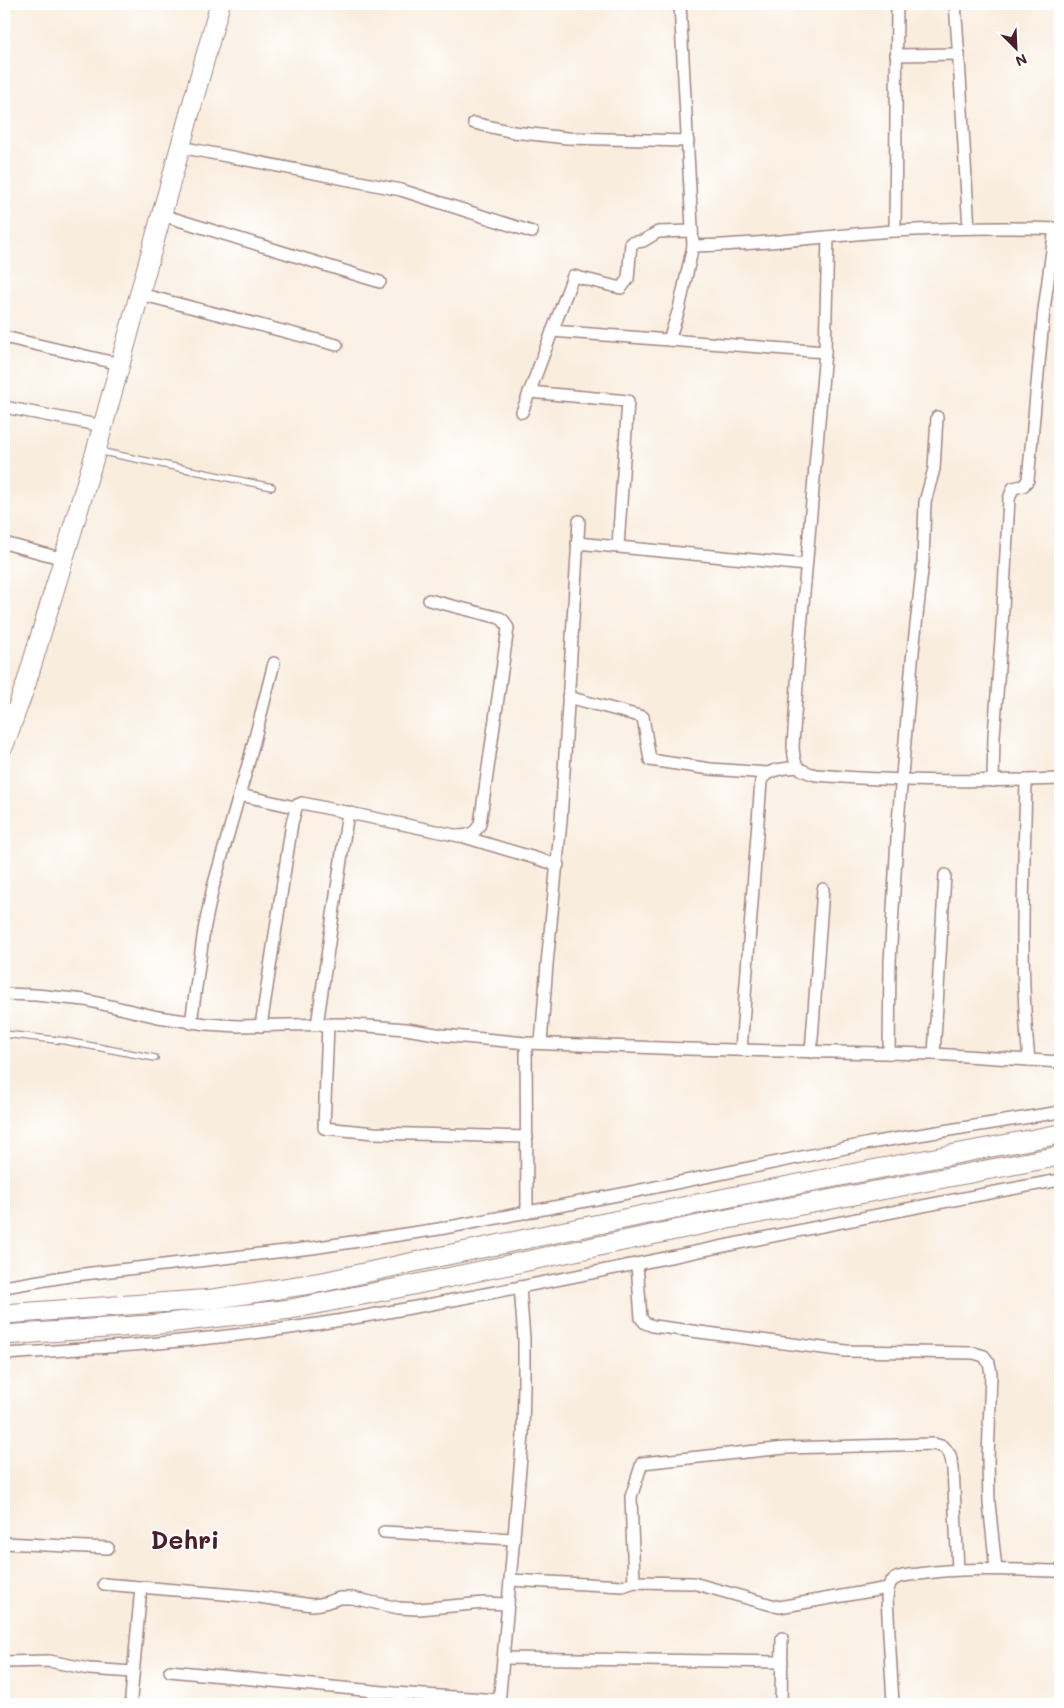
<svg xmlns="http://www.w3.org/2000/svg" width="1064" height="1708" viewBox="0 0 1064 1708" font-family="Mali,sans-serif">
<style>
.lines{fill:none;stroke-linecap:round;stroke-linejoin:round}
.service-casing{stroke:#a28684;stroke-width:8}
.minor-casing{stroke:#a28684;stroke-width:14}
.trunk-casing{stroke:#a28684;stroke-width:21}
.service{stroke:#fff;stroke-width:5.5}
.minor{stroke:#fff;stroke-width:11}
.trunk{stroke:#fff;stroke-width:19}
.labels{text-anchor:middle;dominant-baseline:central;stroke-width:4;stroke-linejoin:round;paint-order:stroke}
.town-label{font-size:25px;font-weight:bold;fill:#4a1f2b;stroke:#fff}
</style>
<rect width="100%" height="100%" fill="#fff"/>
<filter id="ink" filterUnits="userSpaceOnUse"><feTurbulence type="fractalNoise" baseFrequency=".02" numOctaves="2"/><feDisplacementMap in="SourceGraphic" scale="10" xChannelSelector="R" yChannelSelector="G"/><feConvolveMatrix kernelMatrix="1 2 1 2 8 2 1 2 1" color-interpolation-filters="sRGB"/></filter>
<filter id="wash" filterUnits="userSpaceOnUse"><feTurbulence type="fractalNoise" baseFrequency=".0096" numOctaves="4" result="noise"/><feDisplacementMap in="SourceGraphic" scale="20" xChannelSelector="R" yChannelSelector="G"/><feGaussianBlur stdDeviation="1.12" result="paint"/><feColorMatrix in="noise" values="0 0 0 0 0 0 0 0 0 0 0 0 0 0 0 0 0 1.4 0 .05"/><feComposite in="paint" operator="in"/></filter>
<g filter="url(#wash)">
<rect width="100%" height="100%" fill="#f9edde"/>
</g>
<g filter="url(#ink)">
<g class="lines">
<defs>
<g id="service">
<path d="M98 451 272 487"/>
<path d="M4 1034 65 1041 155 1058"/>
</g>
<g id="minor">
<path d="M955 4C961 79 964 154 969 228"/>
<path d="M896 55 959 54"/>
<path d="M474 123 513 132 567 138 688 141"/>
<path d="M180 147 401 190 532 232"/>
<path d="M162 215 380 282"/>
<path d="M895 231 897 4"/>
<path d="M828 237 825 352 800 639 793 746C794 766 796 770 816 775 898 782 978 782 1060 779"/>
<path d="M693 246C760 245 826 236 893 231 949 228 1005 227 1060 229"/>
<path d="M140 294 337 345"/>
<path d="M552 331 825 352"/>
<path d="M4 337 120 364"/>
<path d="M669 340 679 309 693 246 680 4"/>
<path d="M529 392 628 401 618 546"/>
<path d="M4 407 103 426"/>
<path d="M522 412 573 276 621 288 628 279 631 243 643 241 658 232 692 231"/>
<path d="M4 543 64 559"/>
<path d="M577 543 806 565"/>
<path d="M568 697 643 717 650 760 710 769 768 773"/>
<path d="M1026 780C1024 873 1019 967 1029 1060"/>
<path d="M993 781 994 736 1002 626 1009 499 1013 488 1023 486 1028 480 1044 310 1055 228"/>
<path d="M240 795 295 807"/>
<path d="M461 836 558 865"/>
<path d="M4 994 36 995 85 1000 158 1017 206 1024 238 1026 342 1024 406 1029 442 1035 526 1043 687 1049 934 1054 1060 1062"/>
<path d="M191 1023 204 930 213 887 249 761 274 663"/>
<path d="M317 1025 348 812"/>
<path d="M328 1025 324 1128 374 1133 527 1137"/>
<path d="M261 1026 292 823 297 805 302 803 459 836C469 836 476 833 480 824L508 628 504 621 500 618 429 600"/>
<path d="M526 1043 527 1213"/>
<path d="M541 1043 547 964 561 821 579 521"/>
<path d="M741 1050 761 781C768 768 784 769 797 767"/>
<path d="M811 1052 823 889"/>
<path d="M889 1053 890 962 898 821 912 661 923 562 925 502 934 469 937 417"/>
<path d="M934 1054 945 875"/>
<path d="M637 1264 641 1318 645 1323 653 1326 846 1351 974 1353 984 1356 989 1363 991 1373 988 1459 989 1503 996 1569"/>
<path d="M4 1287 75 1275 312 1248 439 1229 617 1195 870 1143 1060 1112"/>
<path d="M4 1354C104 1348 204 1341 304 1326 372 1316 438 1303 505 1290 691 1254 875 1213 1060 1180"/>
<path d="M384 1532 514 1539"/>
<path d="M4 1543 108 1548"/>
<path d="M510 1580 623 1586 634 1582 693 1583 779 1607 888 1588"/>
<path d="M634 1582 631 1497 642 1463 785 1448 934 1444 944 1447 950 1455 953 1468 958 1570"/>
<path d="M104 1584 259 1597 312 1605 321 1604 340 1598H352L399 1608 419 1609 484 1603 508 1604"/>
<path d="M503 1658 782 1662"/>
<path d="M4 1662 49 1661 89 1669 133 1672"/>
<path d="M170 1671 394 1693 499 1700"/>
<path d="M132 1704 131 1698 141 1587"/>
<path d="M499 1704 523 1435 524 1384V1339L520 1287"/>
<path d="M781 1704 782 1638"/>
<path d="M893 1704 887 1598C888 1591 888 1584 893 1580 900 1575 910 1575 919 1574 965 1567 1013 1570 1060 1571"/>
</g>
<g id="trunk">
<path d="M4 745 26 684 96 451 220 4"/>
<path d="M4 1314 213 1299 323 1282 423 1260 736 1196 1060 1134"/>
<path d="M4 1335 150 1325 291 1309 408 1286 728 1219 1060 1156"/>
</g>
</defs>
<use href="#service" class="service-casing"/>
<use href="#minor" class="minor-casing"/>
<use href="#trunk" class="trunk-casing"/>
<use href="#service" class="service"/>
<use href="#minor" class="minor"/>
<use href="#trunk" class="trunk"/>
</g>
</g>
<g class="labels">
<g class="town-label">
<text x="185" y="1539">Dehri</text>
</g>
</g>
<rect width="1064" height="1708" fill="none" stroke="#fff" stroke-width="20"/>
<g transform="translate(1016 48) rotate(156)" stroke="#ffffff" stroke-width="4" paint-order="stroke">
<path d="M0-4L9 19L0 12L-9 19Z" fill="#4a1f2b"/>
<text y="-8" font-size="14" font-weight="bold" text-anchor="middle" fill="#4a1f2b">N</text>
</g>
</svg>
